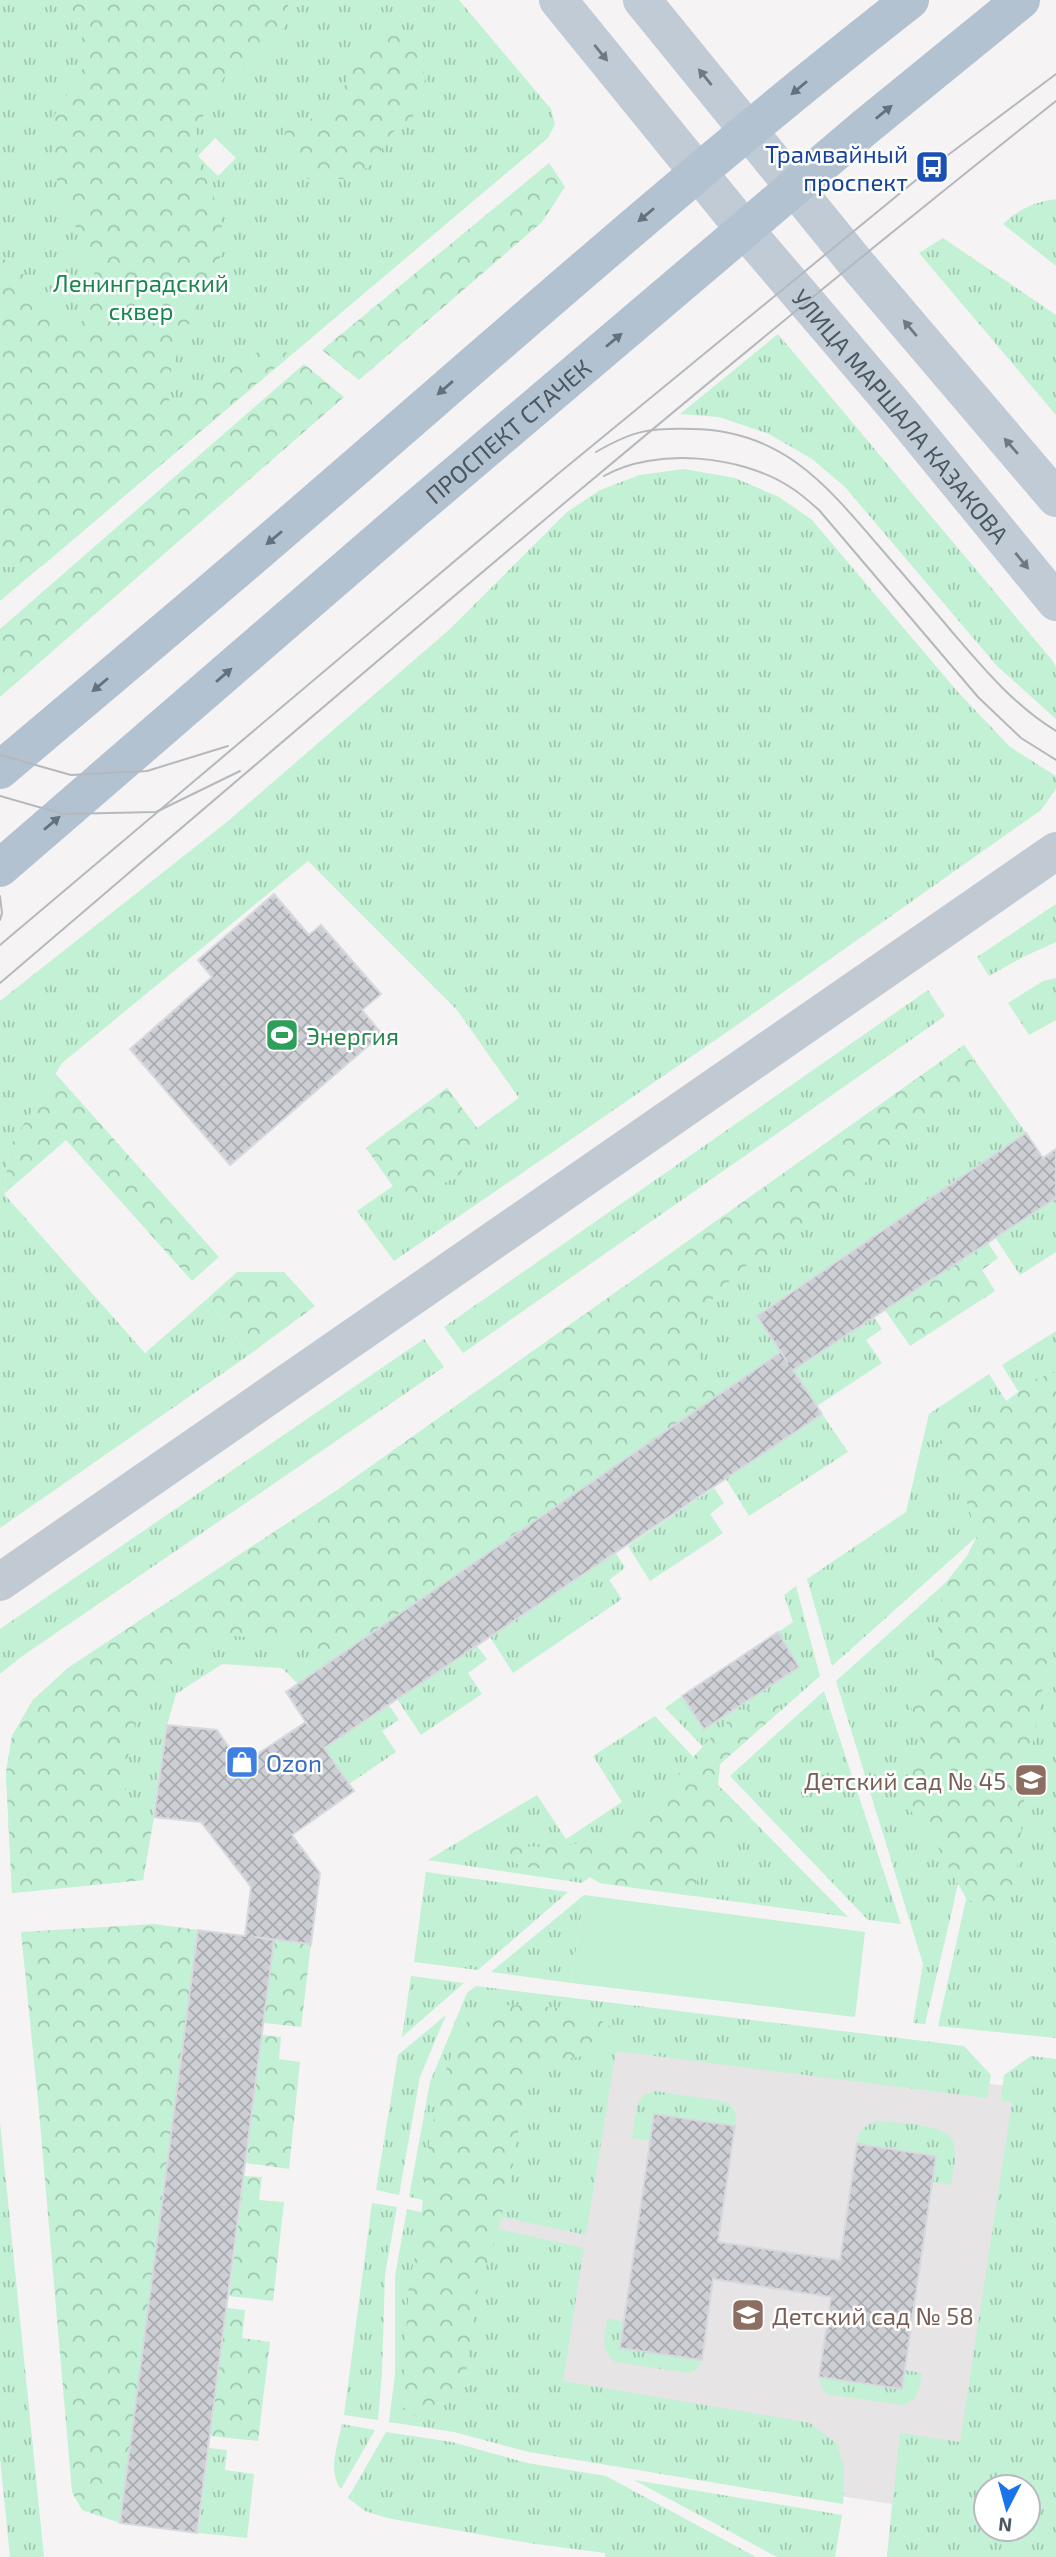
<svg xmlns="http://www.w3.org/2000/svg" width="1056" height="2557" viewBox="0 0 1056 2557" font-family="'Exo 2',sans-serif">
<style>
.education{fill:#e6e4e5;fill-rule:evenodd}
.grass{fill:url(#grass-tufts);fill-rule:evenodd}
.forest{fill:url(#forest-crowns)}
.pitch{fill:#c3f1d5}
.building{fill:url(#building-cross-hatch);stroke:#d7d9de;stroke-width:2}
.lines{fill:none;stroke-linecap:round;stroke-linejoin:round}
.street{stroke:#c1cad2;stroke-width:38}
.secondary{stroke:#c1cbd6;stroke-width:38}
.primary{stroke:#b3c2d1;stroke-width:38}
.tram{stroke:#b5b8bd;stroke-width:2}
.oneway{fill:#6e7984}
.oneway2{fill:#64717d}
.labels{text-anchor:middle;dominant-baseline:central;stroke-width:5;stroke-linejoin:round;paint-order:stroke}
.transit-label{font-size:24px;fill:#164399;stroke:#fff;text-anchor:end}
.park-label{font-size:24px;fill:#17864f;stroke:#fff}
.street-label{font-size:24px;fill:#4a5661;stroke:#fff}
.leisure-label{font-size:24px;fill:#27864d;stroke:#fff;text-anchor:start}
.shop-label{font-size:24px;fill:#366cbe;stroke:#fff;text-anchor:start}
.education-label{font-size:24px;fill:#785e54;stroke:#fff;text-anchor:end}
</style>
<defs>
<pattern id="grass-tufts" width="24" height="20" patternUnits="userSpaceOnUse" patternTransform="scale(1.75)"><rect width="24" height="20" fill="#c3f1d5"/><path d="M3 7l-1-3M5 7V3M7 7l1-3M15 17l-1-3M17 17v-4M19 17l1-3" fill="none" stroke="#a0c6b0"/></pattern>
<pattern id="forest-crowns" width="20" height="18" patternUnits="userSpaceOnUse" patternTransform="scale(1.75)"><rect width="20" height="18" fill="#c3f1d5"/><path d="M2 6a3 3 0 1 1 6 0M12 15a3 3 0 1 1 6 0" fill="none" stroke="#a0c6b0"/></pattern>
<pattern id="building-cross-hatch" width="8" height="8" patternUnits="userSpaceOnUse" patternTransform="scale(1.75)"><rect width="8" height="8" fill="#cdcfd5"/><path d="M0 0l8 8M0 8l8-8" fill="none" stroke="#a8abb0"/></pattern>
</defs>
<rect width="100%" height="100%" fill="#f5f3f3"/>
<path class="education" d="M494 2010 945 2079 1056 2091V2557H887L892 2504 683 2472 423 2410ZM986 2487H1028V2529H986Z"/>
<g class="grass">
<path d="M0 0H459L551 109 555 124 548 138 0 601ZM215 138 236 158 218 176 198 156Z"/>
<path d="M1056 199V266L1003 224C1019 209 1035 202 1056 199Z"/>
<path d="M943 238 1056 315V415L919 253Z"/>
<path d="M778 334 1052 660 1056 667V719L997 666 845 487 812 459 769 434 719 417 680 414Z"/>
<path d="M684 469 735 478 779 497 812 520 957 691 1010 747 1056 776V789L1041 810 730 1030 394 1261 357 1211 393 1186 366 1148 447 1088 477 1128 519 1098 457 1010 308 861 62 1063 9 1149 4 1194 145 1353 207 1299 249 1355 0 1528V1001L228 821 450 629 566 513 600 490 640 475Z"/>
<path d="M1056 904V942L1023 957 989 976 977 957Z"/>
<path d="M1056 978V1020L1029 1035 1008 1003 1043 981Z"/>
<path d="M928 990 945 1016 463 1353 444 1327Z"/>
<path d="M964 1045 1026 1133 757 1315 781 1352 298 1684 282 1668 222 1664 176 1694 167 1725 143 1880 12 1893 6 1773 12 1736 33 1700 68 1668 336 1491Z"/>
<path d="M1056 1198V1252L1020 1275 995 1237Z"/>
<path d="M874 1317 882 1329 866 1340 882 1363 817 1406 793 1370Z"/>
<path d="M1056 1331V1453L1002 1365Z"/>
<path d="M424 1339 444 1367 21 1657 0 1674V1629Z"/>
<path d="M989 1374 1052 1474 1030 1489 832 1666 807 1579 906 1512 929 1414Z"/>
<path d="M822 1414 848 1452 749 1516 726 1479Z"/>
<path d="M714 1488 724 1503 710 1514 723 1533 650 1581 628 1546Z"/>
<path d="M1056 1491V2038L938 2026Z"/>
<path d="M1039 1499 952 1911 925 2024 913 2023 923 1964 836 1681Z"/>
<path d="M616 1553 625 1568 609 1580 622 1599 513 1673 490 1637Z"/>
<path d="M796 1586 820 1676 720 1764 665 1708 682 1696 704 1728 799 1667 778 1632 793 1622 784 1595Z"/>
<path d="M477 1646 487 1659 468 1673 482 1694 421 1735 397 1699Z"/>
<path d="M824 1691 901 1924 868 1920 730 1776Z"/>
<path d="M389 1705 399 1720 382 1731 396 1752 349 1784 324 1748Z"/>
<path d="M655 1716 710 1775 602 1868 582 1883 428 1860 537 1795 566 1839 622 1802 593 1756Z"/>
<path d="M718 1785 848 1917 600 1883Z"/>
<path d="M426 1872 568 1892 478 1970 414 1962Z"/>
<path d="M584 1895 571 1983 491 1972Z"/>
<path d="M411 1976 464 1983 402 2037Z"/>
<path d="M476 1986 964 2046 991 2075 987 2098 616 2051 586 2235 409 2197 430 2082 467 1993Z"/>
<path d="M446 2015 420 2077 399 2195 376 2190 398 2055Z"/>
<path d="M1031 2056 1056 2059V2557H887L900 2433 960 2442 1012 2102 1001 2100 1004 2075ZM986 2487H1028V2529H986Z"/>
<path d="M656 2091 726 2102C736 2109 737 2114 735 2126L655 2114 651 2141 632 2138 637 2105 643 2095Z"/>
<path d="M877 2121C895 2123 947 2123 953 2142 958 2155 953 2172 951 2185L932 2182 935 2156 857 2144C859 2130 864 2126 877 2121Z"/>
<path d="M0 2122 44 2557H10L0 2458Z"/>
<path d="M372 2203 397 2207 385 2275 382 2372 378 2420 344 2415Z"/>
<path d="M407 2209 584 2248 563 2381 810 2423 837 2444 844 2468 843 2504 529 2452 454 2432 389 2422 395 2374V2276Z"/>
<path d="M607 2318 624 2322 621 2348 702 2360 698 2368 688 2373 615 2362C600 2350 605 2336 607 2318Z"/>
<path d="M904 2370 922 2373C919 2389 919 2402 901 2405L826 2394 821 2387 819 2377 901 2389Z"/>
<path d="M342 2424 375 2430 341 2489C327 2471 338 2445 342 2424Z"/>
<path d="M386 2432 452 2442 527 2463 606 2476 756 2557H605V2553L529 2543 387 2518 365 2511 348 2498Z"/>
<path d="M209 2448 227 2450 225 2470 254 2474 247 2538 198 2533Z"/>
<path d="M634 2480 842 2515 835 2557H777Z"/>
</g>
<g class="forest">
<path d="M64 0H289L285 25 263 58 228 70 196 129 199 167 209 184 222 219 221 255 186 330 170 374 169 409 215 376 267 347 291 354 41 567H0V256L30 280 44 306 74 336 100 288 52 167 54 116 84 67 81 23Z"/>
<path d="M384 25 417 40 425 80 412 120 393 132 372 164 350 179H308L285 154 286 128 307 121 335 106 356 62Z"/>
<path d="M549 163 565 187 542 222 359 380 322 350Z"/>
<path d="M304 364 344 397 0 697V629Z"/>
<path d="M964 1045 972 1057 974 1071 970 1079 939 1106 859 1189 819 1209 789 1243 742 1268 700 1312 699 1361 717 1396 334 1659 290 1641 224 1635 167 1667 140 1706 129 1748 125 1803 154 1817 143 1880 12 1893 6 1773 12 1736 33 1700 68 1668 336 1491Z"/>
<path d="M55 1073 219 1257 192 1281 66 1140 4 1194 9 1148Z"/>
<path d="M447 1088 477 1128 461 1174 419 1197 393 1186 366 1148Z"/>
<path d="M988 1243 998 1258 982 1270 995 1291 910 1346 885 1310Z"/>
<path d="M237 1272H284L315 1306 249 1355 207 1299Z"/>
<path d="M1056 1372V1625L1053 1628 1026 1782 1018 1862 1010 1899 989 1913 966 1898 937 1846 916 1820 902 1794 922 1744 908 1697 933 1675 943 1586 967 1556 977 1536 962 1486 937 1451 948 1418 994 1410 1036 1379Z"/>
<path d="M773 1697 781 1710 720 1764 718 1785 751 1818 724 1836 700 1868 693 1896 600 1883 579 1871 525 1867 497 1855 511 1846 556 1847 607 1839 639 1818 713 1735 738 1715Z"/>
<path d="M155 1924 198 1930 120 2523 82 2510 72 2492 39 2111 21 1932Z"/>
<path d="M274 1940 311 1944 301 2027 264 2023Z"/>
<path d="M503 2005C539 2006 592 2005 617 2033L598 2054 531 2064 522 2106 511 2178 496 2238 478 2290 464 2385 454 2401 417 2417 402 2407 409 2281 418 2245 430 2134 448 2063 468 2020Z"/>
<path d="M262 2035 281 2037 279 2059 300 2062 289 2169 246 2163Z"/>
<path d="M244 2176 262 2177 259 2200 284 2202 273 2301 229 2296Z"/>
<path d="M227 2308 245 2310 242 2338 270 2342 258 2441 210 2436Z"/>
</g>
<path class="pitch" d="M584 1895 865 1932 855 2017 571 1983Z"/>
<g class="building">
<path d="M274 894 309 935 321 925 381 994 362 1010 382 1034 230 1165 130 1049 212 977 198 960Z"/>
<path d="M1026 1133 1043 1158 1056 1149V1198L793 1370 822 1414 324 1748 354 1791 292 1835 320 1873 311 1944 255 1937 274 1940 197 2533 120 2523 198 1930 245 1936 251 1887 201 1822 154 1817 167 1725 217 1730 241 1765 306 1722 309 1727 286 1692 781 1352 788 1363 757 1316Z"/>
<path d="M778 1632 799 1667 704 1729 682 1696Z"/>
<path d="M654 2114 735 2126 718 2242 840 2260 857 2144 936 2156 902 2389 819 2377 831 2297 713 2279 702 2360 620 2348Z"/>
</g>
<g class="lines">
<path class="street" d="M0 1582 1056 851"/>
<g class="secondary">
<path id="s1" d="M558 0 745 230 901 413 1056 602"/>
<path d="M642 0 855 262 1056 498"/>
</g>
<g class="primary">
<path d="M0 770C99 686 199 603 297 518 500 343 699 165 910 0"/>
<path id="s2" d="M0 868 413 511 864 128 1021 0"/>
</g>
<g class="tram">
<path d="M596 452C634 430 649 428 692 429 780 430 824 482 877 544 903 574 928 603 953 633 984 669 1015 706 1056 731"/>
<path d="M604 476C655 447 741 455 790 487 800 493 810 502 819 510L978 697 1021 738 1056 760"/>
<path d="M0 755 71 775 147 771 228 746"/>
<path d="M0 796 63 814 156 812 240 771"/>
<path d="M0 896 2 913 0 920"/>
<path d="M0 945 559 473 932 167 1056 74"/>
<path d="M0 983C349 685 696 386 1056 101"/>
</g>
</g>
<defs><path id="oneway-solid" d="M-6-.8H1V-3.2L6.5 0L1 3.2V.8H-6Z" transform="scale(1.75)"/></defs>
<g class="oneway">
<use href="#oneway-solid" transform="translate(601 53) rotate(51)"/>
<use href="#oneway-solid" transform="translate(705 77) rotate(-129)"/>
<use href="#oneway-solid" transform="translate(910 328) rotate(-130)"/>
<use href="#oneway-solid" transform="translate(1011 446) rotate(-131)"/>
<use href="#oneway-solid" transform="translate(1022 561) rotate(51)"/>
</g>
<g class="oneway2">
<use href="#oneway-solid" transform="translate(799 88) rotate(140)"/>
<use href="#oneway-solid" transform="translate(884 112) rotate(-39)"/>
<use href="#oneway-solid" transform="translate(646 215) rotate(140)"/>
<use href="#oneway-solid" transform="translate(614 340) rotate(-40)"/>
<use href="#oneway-solid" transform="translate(445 388) rotate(139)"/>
<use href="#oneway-solid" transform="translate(274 538) rotate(140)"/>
<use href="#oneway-solid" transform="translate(224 675) rotate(-41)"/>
<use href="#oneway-solid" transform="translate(100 685) rotate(140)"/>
<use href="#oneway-solid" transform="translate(52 823) rotate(-40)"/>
</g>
<defs>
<symbol id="bus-square" viewBox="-11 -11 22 22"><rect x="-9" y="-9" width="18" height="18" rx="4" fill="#1a4fb4" stroke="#fff"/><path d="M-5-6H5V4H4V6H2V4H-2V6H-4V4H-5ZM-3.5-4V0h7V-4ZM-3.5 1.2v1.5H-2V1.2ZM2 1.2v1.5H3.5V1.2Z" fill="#fff"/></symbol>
<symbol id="stadium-square" viewBox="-11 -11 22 22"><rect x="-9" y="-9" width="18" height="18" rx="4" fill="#2e9e5b" stroke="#fff"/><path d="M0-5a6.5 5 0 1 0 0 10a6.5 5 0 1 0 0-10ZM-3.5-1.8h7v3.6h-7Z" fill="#fff"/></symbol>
<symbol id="shop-square" viewBox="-11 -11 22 22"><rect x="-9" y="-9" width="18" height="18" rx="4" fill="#3f7fe0" stroke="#fff"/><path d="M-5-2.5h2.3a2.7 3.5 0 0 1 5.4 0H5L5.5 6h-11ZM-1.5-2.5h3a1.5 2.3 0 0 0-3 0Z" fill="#fff"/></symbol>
<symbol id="school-square" viewBox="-11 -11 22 22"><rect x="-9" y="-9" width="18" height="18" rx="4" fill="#8d6e63" stroke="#fff"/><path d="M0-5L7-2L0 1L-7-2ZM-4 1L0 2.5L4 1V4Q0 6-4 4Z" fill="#fff"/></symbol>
</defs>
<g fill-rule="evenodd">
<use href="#bus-square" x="913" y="148" width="38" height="38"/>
<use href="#stadium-square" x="263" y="1016" width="38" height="38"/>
<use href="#shop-square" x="223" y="1743" width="38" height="38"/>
<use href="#school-square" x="1012" y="1761" width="38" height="38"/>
<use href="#school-square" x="729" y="2296" width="38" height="38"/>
</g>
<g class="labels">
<g class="transit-label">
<text x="908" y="153">Трамвайный<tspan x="908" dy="28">проспект</tspan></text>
</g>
<g class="park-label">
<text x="141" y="282">Ленинградский<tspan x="141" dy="28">сквер</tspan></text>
</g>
<g class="street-label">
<text stroke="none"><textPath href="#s1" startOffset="539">УЛИЦА МАРШАЛА КАЗАКОВА</textPath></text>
<text stroke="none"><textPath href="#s2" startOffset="670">ПРОСПЕКТ СТАЧЕК</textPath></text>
</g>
<g class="leisure-label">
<text x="306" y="1035">Энергия</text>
</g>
<g class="shop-label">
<text x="266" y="1762">Ozon</text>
</g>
<g class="education-label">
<text x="1006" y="1780">Детский сад № 45</text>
<text x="772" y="2315" text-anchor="start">Детский сад № 58</text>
</g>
</g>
<g transform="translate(1007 2508) rotate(186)"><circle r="33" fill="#ffffff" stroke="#b7bbc0" stroke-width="2"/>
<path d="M0-5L12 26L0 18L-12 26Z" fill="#1a73e8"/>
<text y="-10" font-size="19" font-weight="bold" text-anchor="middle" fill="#4a5661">N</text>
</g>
</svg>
